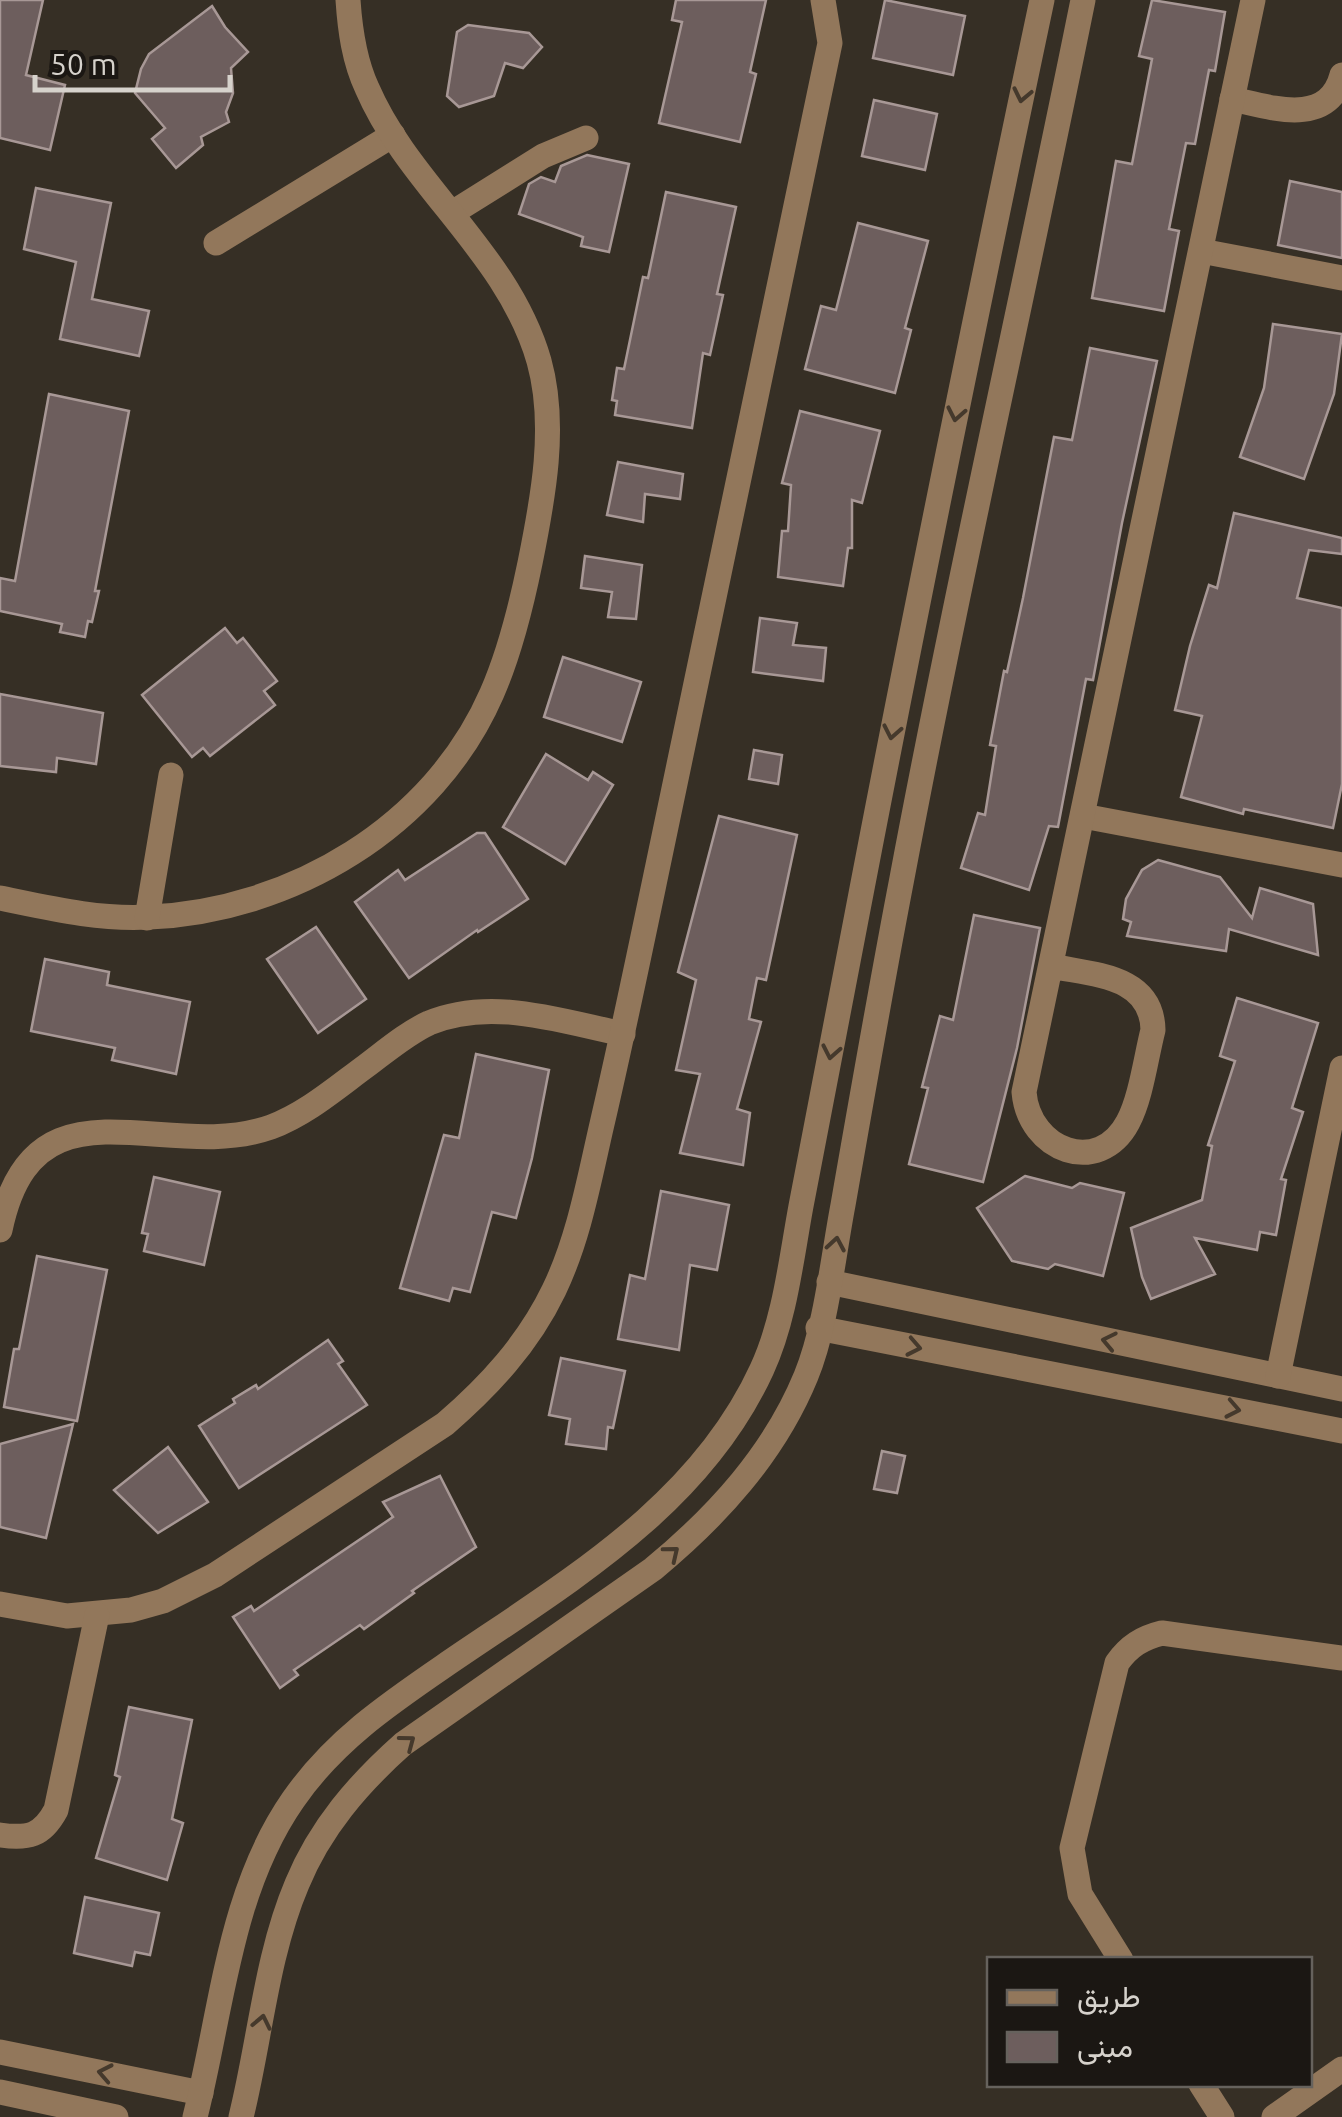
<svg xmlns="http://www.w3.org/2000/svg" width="1342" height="2117" viewBox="0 0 1342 2117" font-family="Ubuntu,Vazirmatn,sans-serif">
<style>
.building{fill:#6d5e5d;stroke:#a89896;stroke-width:2.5}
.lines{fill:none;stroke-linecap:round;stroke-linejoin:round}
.minor{stroke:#92775b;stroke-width:25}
.oneway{stroke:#45392c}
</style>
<rect width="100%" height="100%" fill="#362f25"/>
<g class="building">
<path d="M0 0H43L26 75 65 85 50 150 0 138Z"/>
<path d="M676 0H766L750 72 756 74 740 142 659 123 682 22 672 20Z"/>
<path d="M885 0 965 16 953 75 873 58Z"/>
<path d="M1152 0 1225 12 1215 71 1209 70 1195 144 1186 143 1169 229 1179 231 1164 311 1092 298 1116 161 1132 164 1152 59 1139 56Z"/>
<path d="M212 6 225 27 248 52 231 68 233 93 226 112 229 122 201 137 203 145 176 168 152 139 165 128 135 93 141 69 149 54Z"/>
<path d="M468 25 529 33 542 47 523 68 505 63 494 96 459 107 447 96 457 32Z"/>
<path d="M874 100 937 114 925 170 862 156Z"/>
<path d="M587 155 629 164 609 252 581 246 583 237 519 214 529 184 541 177 555 182 561 166Z"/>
<path d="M1290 181 1342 192V258L1278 245Z"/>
<path d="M36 188 111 203 92 299 149 311 139 356 60 339 76 262 24 249Z"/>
<path d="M666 192 736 207 717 294 723 295 710 355 703 353 692 428 615 415 617 401 612 400 617 368 624 369 643 277 648 278Z"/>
<path d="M858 223 928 241 905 328 911 330 895 393 805 369 821 306 836 310Z"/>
<path d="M1273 324 1342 334 1334 394 1304 479 1240 457 1264 388Z"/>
<path d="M1090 348 1157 361 1122 523 1093 680 1086 679 1058 827 1049 826 1029 890 961 868 978 813 985 815 996 746 990 745 1004 671 1007 672 1023 598 1054 437 1072 440Z"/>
<path d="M49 394 129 411 95 591H99L92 622 88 621 85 637 60 632 62 624 0 611V578L15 581Z"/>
<path d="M800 411 880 431 862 503 852 500V548H848L843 586 778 577 782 531H788L791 485 782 483Z"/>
<path d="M618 462 683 474 680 499 645 494 643 522 607 515Z"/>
<path d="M1234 513 1342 538V554L1309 550 1297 598 1342 608V784L1333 828 1244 809 1243 814 1181 797 1202 716 1175 710 1190 646 1209 585 1217 588Z"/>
<path d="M585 556 642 565 636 619 608 617 612 592 581 588Z"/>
<path d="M760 618 797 623 793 645 826 648 823 681 753 672Z"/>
<path d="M225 628 237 643 243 638 277 681 264 691 275 705 210 756 203 748 192 757 142 695Z"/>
<path d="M563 657 641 682 622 742 544 717Z"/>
<path d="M0 694 103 713 96 764 57 758 56 772 0 766Z"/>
<path d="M754 750 782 755 778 784 749 779Z"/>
<path d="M546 754 588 780 593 772 613 785 565 864 503 827Z"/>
<path d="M719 816 797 835 766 980 757 978 749 1019 761 1022 737 1109 750 1113 743 1165 680 1153 700 1074 676 1070 696 980 678 972Z"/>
<path d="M477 833H485L528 899 478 932 477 930 409 978 355 902 398 870 405 880Z"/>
<path d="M1158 860 1220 877 1252 918 1260 888 1313 904 1318 955 1229 929 1226 951 1127 936 1131 922 1123 919 1126 899 1142 870Z"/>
<path d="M974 915 1040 928 1017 1048 983 1182 909 1164 928 1088 922 1087 940 1016 953 1020Z"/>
<path d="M316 927 366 999 318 1033 267 959Z"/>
<path d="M45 959 109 972 107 985 190 1002 176 1074 112 1060 115 1048 31 1031Z"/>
<path d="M1237 998 1318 1023 1292 1108 1303 1112 1281 1179 1286 1180 1276 1235 1260 1232 1257 1250 1195 1238 1215 1274 1151 1299 1142 1277 1131 1228 1202 1200 1212 1146 1208 1145 1235 1061 1220 1056Z"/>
<path d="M476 1054 549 1070 532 1158 516 1218 492 1212 470 1292 453 1288 449 1301 400 1288 444 1135 459 1138Z"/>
<path d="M1025 1176 1072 1188 1080 1183 1124 1193 1103 1276 1055 1264 1048 1269 1012 1261 977 1208Z"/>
<path d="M154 1177 220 1192 204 1265 144 1251 148 1234 142 1233Z"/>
<path d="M661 1191 729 1205 717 1270 690 1265 679 1350 618 1339 630 1275 645 1279Z"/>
<path d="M37 1256 107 1270 77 1421 4 1407 14 1349H19Z"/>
<path d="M328 1340 343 1361 338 1364 367 1405 239 1488 199 1426 235 1403 233 1399 256 1385 258 1389Z"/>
<path d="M561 1358 625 1371 613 1428 608 1427 606 1449 566 1444 570 1419 549 1415Z"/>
<path d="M73 1424 46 1538 0 1527V1444Z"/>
<path d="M168 1447 208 1502 158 1533 114 1490Z"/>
<path d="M882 1451 905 1456 897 1493 874 1489Z"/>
<path d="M440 1476 476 1547 412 1591 414 1593 364 1629 360 1625 294 1670 298 1675 280 1688 233 1617 251 1606 254 1611 393 1517 383 1502Z"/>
<path d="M129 1707 192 1720 172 1819 183 1823 167 1880 96 1858 120 1777 115 1775Z"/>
<path d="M85 1897 159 1913 150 1955 135 1952 132 1966 74 1953Z"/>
</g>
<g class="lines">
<g class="minor">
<path d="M1232 99C1270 107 1328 128 1342 75"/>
<path d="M452 213 543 156 586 138"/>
<path d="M216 243 393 135"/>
<path d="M1201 251 1342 278"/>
<path d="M1083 816 1342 865"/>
<path d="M0 898C49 908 99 920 149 917 291 911 434 827 492 693 510 652 521 607 530 563 543 499 557 425 539 361 508 253 409 186 367 88 354 60 350 30 348 0"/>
<path d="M147 918 171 775"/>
<path d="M1051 966C1093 975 1152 975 1153 1030 1146 1057 1141 1098 1128 1122 1099 1177 1029 1151 1024 1092L1253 0"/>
<path d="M0 1230C34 1068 164 1165 271 1127 306 1114 336 1088 366 1066 386 1051 407 1033 429 1023 491 997 560 1021 623 1034"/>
<path d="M829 1282 1342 1389"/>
<path d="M818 1328 1342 1431"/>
<path d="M1278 1376 1342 1068"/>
<path d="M0 1604 67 1616 131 1610 163 1601 215 1575 445 1424C489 1386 528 1344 554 1290 579 1238 589 1180 602 1124 622 1038 640 951 658 865 715 591 772 317 830 43L823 0"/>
<path d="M0 1835C28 1839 42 1836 56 1810L97 1615"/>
<path d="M1121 1960 1080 1894 1072 1848 1117 1663C1129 1646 1142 1638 1162 1633L1342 1658"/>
<path d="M0 2052 201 2093"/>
<path d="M1201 2084 1222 2117"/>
<path d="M0 2092 116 2117"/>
<path d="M195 2117C222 2011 229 1892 293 1800 333 1742 387 1705 444 1666 565 1583 699 1507 762 1369 785 1319 791 1260 801 1206 819 1113 837 1019 855 925 914 616 977 308 1042 0"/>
<path d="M241 2117C260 2041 266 1957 297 1884 320 1828 358 1784 403 1744L653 1569C717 1516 774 1454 806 1376 826 1328 833 1257 843 1205 862 1096 881 987 902 878 957 585 1024 293 1083 0"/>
<path d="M1274 2117 1342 2069"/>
</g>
</g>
<defs><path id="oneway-chevron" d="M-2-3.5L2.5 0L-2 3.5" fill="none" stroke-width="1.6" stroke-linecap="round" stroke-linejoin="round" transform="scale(2.5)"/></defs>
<g class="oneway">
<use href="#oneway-chevron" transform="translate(1022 95) rotate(102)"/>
<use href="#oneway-chevron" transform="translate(956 414) rotate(101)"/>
<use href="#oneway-chevron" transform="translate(892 732) rotate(101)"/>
<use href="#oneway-chevron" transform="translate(831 1052) rotate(101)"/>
<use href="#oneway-chevron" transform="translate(836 1244) rotate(-80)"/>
<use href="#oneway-chevron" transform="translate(1109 1341) rotate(-168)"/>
<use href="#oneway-chevron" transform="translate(914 1347) rotate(11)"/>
<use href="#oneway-chevron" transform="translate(1233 1409) rotate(11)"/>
<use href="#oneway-chevron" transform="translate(672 1553) rotate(-39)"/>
<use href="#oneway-chevron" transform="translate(408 1742) rotate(-37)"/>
<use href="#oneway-chevron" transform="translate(262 2022) rotate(-78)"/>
<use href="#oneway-chevron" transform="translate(105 2073) rotate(-169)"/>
</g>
<rect x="987" y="1957" width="325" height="130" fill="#1b1713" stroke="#66625d" stroke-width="2.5"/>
<rect x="1007" y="1990" width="50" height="15" fill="#92775b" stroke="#66625d" stroke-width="2.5"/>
<text x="1077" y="2007" font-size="30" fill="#d6d2cc">طريق</text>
<rect x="1007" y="2032" width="50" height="30" fill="#6d5e5d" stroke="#66625d" stroke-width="2.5"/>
<text x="1077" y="2057" font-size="30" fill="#d6d2cc">مبنى</text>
<path d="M35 75v15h195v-15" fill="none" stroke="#d6d2cc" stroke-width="5"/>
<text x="50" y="75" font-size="30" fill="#d6d2cc" stroke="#1b1713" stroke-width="8" paint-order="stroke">50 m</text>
</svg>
